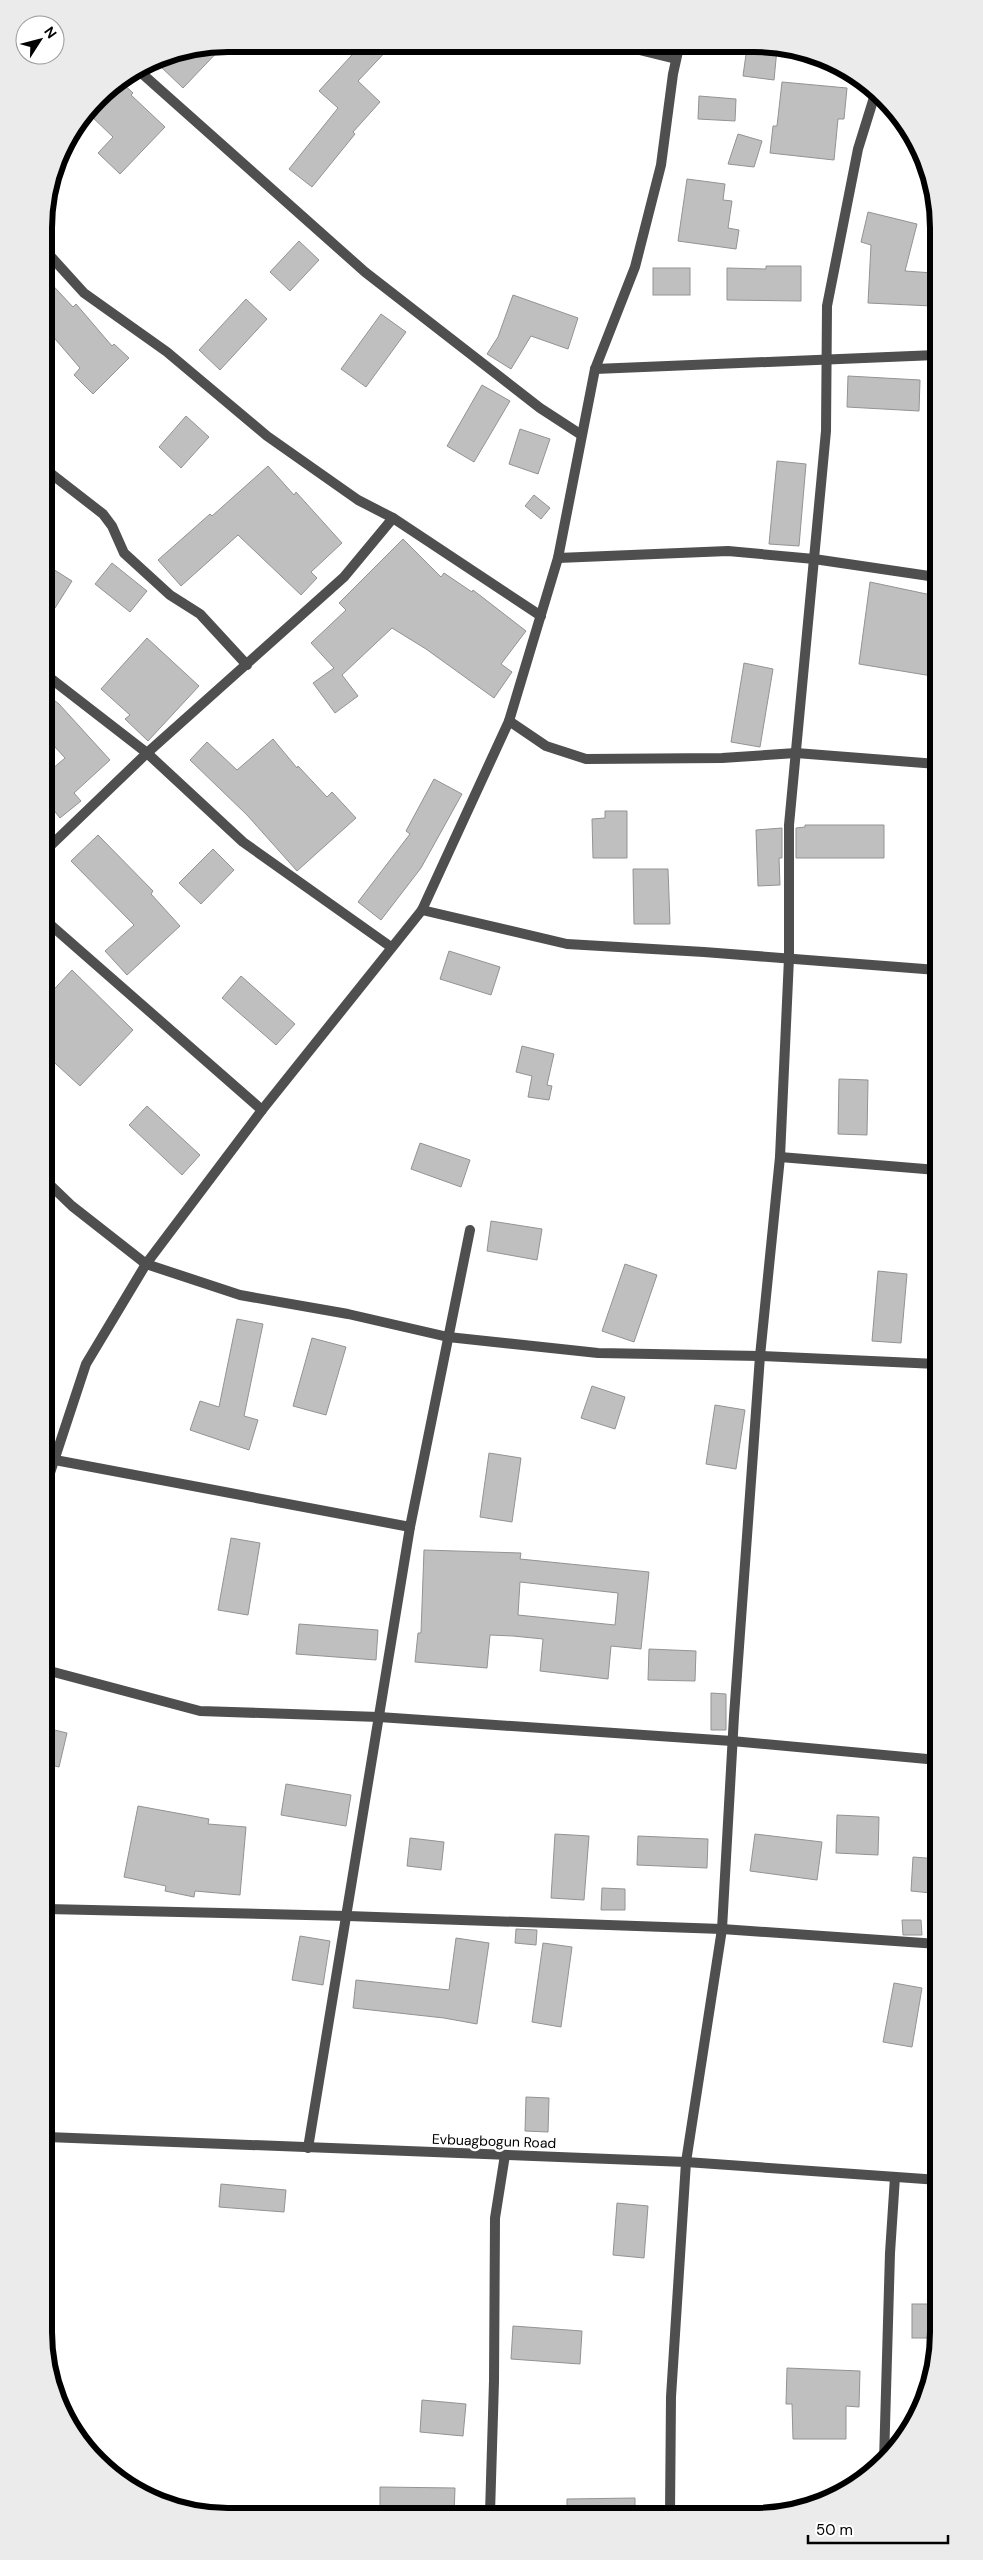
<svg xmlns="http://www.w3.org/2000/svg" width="983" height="2560" viewBox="0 0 983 2560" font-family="'DM Sans',sans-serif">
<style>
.building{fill:#bfbfbf;stroke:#939393;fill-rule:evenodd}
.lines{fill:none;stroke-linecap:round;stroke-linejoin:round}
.street{stroke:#4f4f4f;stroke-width:10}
.labels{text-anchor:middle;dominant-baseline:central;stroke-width:5;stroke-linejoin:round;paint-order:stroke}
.street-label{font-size:14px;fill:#000;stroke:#fff}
.rim{fill:none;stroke:#000;stroke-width:6}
</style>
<rect width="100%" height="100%" fill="#fff"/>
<g class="building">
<path d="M225 44 183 88 159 65 168 56Z"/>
<path d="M361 45H392L358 81 380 102 353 132 355 134 312 187 289 169 338 108 319 91Z"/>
<path d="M747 47 777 49 774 80 743 76Z"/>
<path d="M120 81 133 93 131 95 165 127 120 174 98 153 113 137 88 113 106 90Z"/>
<path d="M782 82 847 88 844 119H838L834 160 770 153 773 126H777Z"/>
<path d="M699 96 736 99 735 121 698 119Z"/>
<path d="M738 134 762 141 754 167 728 164Z"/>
<path d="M687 179 725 184 723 200 732 201 728 228 739 230 736 249 678 241Z"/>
<path d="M868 212 917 224 905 271 933 273 932 306 868 303 871 245 861 242Z"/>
<path d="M299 241 319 260 290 291 270 272Z"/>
<path d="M766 266H801V301L727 300V268L766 269Z"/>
<rect x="653" y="268" width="37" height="27"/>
<path d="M44 276 73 307 76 304 112 346 114 344 129 358 93 394 74 375 80 368 44 326Z"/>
<path d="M513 295 578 318 568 349 531 336 511 369 487 354 498 337Z"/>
<path d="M246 299 267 319 220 370 199 350Z"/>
<path d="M381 314 406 332 366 387 341 369Z"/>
<path d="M848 376 920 380 919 411 847 407Z"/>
<path d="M482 385 510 401 474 462 447 446Z"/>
<path d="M186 416 209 437 181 468 159 447Z"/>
<path d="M520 429 550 439 538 474 509 464Z"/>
<path d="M777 461 806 464 799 546 769 544Z"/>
<path d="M268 466 294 495 296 492 342 543 311 572 317 578 301 595 238 535 181 586 158 560 210 514 212 516Z"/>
<path d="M534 495 550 508 541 519 525 506Z"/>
<path d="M403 539 441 577 444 573 472 592 473 590 526 631 501 664 512 672 494 698 426 649 392 628 342 675 358 696 335 713 313 683 334 668 311 643 346 610 339 603Z"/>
<path d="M112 563 147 591 130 612 95 584Z"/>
<path d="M45 564 72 581 55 608 45 601Z"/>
<path d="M870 582 936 596V644L932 676 859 664Z"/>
<path d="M147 638 199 686 148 741 125 719 130 715 101 689Z"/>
<path d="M744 663 773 669 760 747 731 742Z"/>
<path d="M45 693 59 704 110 760 74 793 81 801 60 818 52 808 45 813V775L65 758 45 736Z"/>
<path d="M273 739 297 768 298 766 327 797 332 792 356 818 297 871 247 815 190 760 207 742 237 770Z"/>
<path d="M434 779 462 794 421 868 381 920 358 902 410 834 406 831Z"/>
<path d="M605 811H627V858H593L592 819 605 818Z"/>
<path d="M805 825H884V858H796V828L805 827Z"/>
<path d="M782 828V858H779L780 885 758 886 756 830Z"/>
<path d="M98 835 153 891 151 894 180 926 127 975 105 951 134 925 71 861Z"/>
<path d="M213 849 234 870 201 904 179 883Z"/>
<path d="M633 869H668L670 924H634Z"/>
<path d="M449 951 500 967 491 995 440 979Z"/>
<path d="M72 970 133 1030 80 1086 45 1054V999Z"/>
<path d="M241 976 295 1024 276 1045 222 998Z"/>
<path d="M522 1046 554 1054 547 1085 552 1086 549 1100 528 1097 532 1076 516 1072Z"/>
<path d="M839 1079 868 1080 867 1135 838 1134Z"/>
<path d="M147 1106 200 1155 182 1175 129 1125Z"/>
<path d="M420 1143 470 1160 461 1187 411 1169Z"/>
<path d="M491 1221 542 1229 537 1260 487 1251Z"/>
<path d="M625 1264 657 1275 634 1342 602 1331Z"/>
<path d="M878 1271 907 1274 901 1343 872 1341Z"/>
<path d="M237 1319 263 1324 244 1416 258 1420 249 1450 190 1430 200 1401 219 1407Z"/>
<path d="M312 1338 346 1347 326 1415 293 1406Z"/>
<path d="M592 1386 625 1397 615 1429 581 1418Z"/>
<path d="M715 1405 745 1410 736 1469 706 1464Z"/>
<path d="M489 1453 521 1458 512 1522 480 1517Z"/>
<path d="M231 1538 260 1543 248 1615 218 1610Z"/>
<path d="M424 1550 521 1553 520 1559 649 1572 641 1649 611 1646 608 1679 540 1671 543 1639 513 1636 490 1635 487 1668 415 1662 418 1633H421ZM520 1582 618 1593 615 1625 518 1615Z"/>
<path d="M299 1624 378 1630 376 1660 296 1654Z"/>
<path d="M649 1649 696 1651 695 1681 648 1680Z"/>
<path d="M711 1693 726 1694V1730H711Z"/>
<path d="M46 1728 67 1733 59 1767 46 1764Z"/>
<path d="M286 1784 351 1795 346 1826 281 1815Z"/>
<path d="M138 1806 209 1819 208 1824 246 1827 240 1895 195 1891 194 1897 165 1891 166 1886 124 1877Z"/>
<path d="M837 1815 879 1817 878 1855 836 1853Z"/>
<path d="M555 1834 589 1836 584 1900 551 1898Z"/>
<path d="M755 1834 822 1842 817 1880 750 1871Z"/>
<path d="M638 1836 708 1839 707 1868 637 1865Z"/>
<path d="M410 1838 444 1842 441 1870 407 1866Z"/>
<path d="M913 1857 938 1859V1876L932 1875 931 1893 911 1891Z"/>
<path d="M602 1888 625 1889V1910H601Z"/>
<path d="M902 1920H921L922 1935H903Z"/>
<path d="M516 1929 537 1930 536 1945 515 1943Z"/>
<path d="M300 1936 330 1941 323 1985 292 1980Z"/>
<path d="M456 1938 489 1943 477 2024 444 2018 353 2008 356 1980 449 1990Z"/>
<path d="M543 1943 572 1947 561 2027 532 2022Z"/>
<path d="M894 1983 922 1988 912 2047 883 2042Z"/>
<path d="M526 2097 549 2098 548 2132 525 2131Z"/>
<path d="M221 2184 286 2190 284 2212 219 2207Z"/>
<path d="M617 2203 648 2206 644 2258 613 2255Z"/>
<rect x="912" y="2304" width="27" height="34"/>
<path d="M513 2326 582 2331 580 2364 511 2359Z"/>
<path d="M787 2368 860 2371 859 2407 846 2406V2439H793L792 2404H786Z"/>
<path d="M422 2400 466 2404 463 2436 420 2432Z"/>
<path d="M380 2487 455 2488 454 2513H380Z"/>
<path d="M635 2498V2513H567V2499Z"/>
</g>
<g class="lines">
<g class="street">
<path d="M623 46 676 59"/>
<path d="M138 70 365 272 540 408 580 434"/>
<path d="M44 249 84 293 167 352 267 436 358 500 393 518 541 616"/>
<path d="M595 369 936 355"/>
<path d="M45 469 103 514 112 526 124 553 170 595 200 614 247 665"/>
<path d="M558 558 728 551 814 559 936 577"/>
<path d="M45 674 147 753 243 842 391 947"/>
<path d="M509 721 546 746 586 759 722 758 796 753 937 764"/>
<path d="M45 851 147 753 344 577 393 518"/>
<path d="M422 910 567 944 704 952 937 970"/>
<path d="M45 920 262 1110"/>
<path d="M780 1157 937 1170"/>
<path d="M46 1181 72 1206 146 1264 240 1295 348 1314 448 1337 598 1353 760 1356 937 1364"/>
<path d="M55 1460 410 1527"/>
<path d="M46 1485 86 1364 146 1264 262 1110 422 910 509 721 558 558 595 369 635 267 661 165 673 74 679 47"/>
<path d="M46 1670 200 1711 379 1717 732 1741 938 1760"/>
<path d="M47 1909 348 1916 722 1929 938 1944"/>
<path d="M47 2137 686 2162 939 2180"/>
<path d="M308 2148 410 1527 470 1230"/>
<path d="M884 2461 890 2253 895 2177"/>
<path d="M490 2513 494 2381 495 2218 505 2155"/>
<path d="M670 2513 671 2397 686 2162 722 1929 734 1716 760 1356 780 1157 789 958V825L826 431 827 306 858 149 876 91"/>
</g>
</g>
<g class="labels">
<g class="street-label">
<text transform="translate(494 2141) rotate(2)">Evbuagbogun Road</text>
</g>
</g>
<path d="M0 0H983V2560H0ZM228 52H754A176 176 0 0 1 930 228V2332A176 176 0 0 1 754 2508H228A176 176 0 0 1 52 2332V228A176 176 0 0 1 228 52Z" fill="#ebebeb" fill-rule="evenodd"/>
<path class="rim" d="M228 52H754A176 176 0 0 1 930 228V2332A176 176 0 0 1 754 2508H228A176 176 0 0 1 52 2332V228A176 176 0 0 1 228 52Z"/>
<g transform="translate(40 40) rotate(54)"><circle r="24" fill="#ffffff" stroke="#999999"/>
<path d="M0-4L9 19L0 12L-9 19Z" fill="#000000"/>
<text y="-8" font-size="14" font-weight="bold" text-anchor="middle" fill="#000000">N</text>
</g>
<path d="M808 2535v8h140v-8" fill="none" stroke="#000000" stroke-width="2.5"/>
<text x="816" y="2535" font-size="15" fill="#000000" stroke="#ffffff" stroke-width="4" paint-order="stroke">50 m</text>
</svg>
